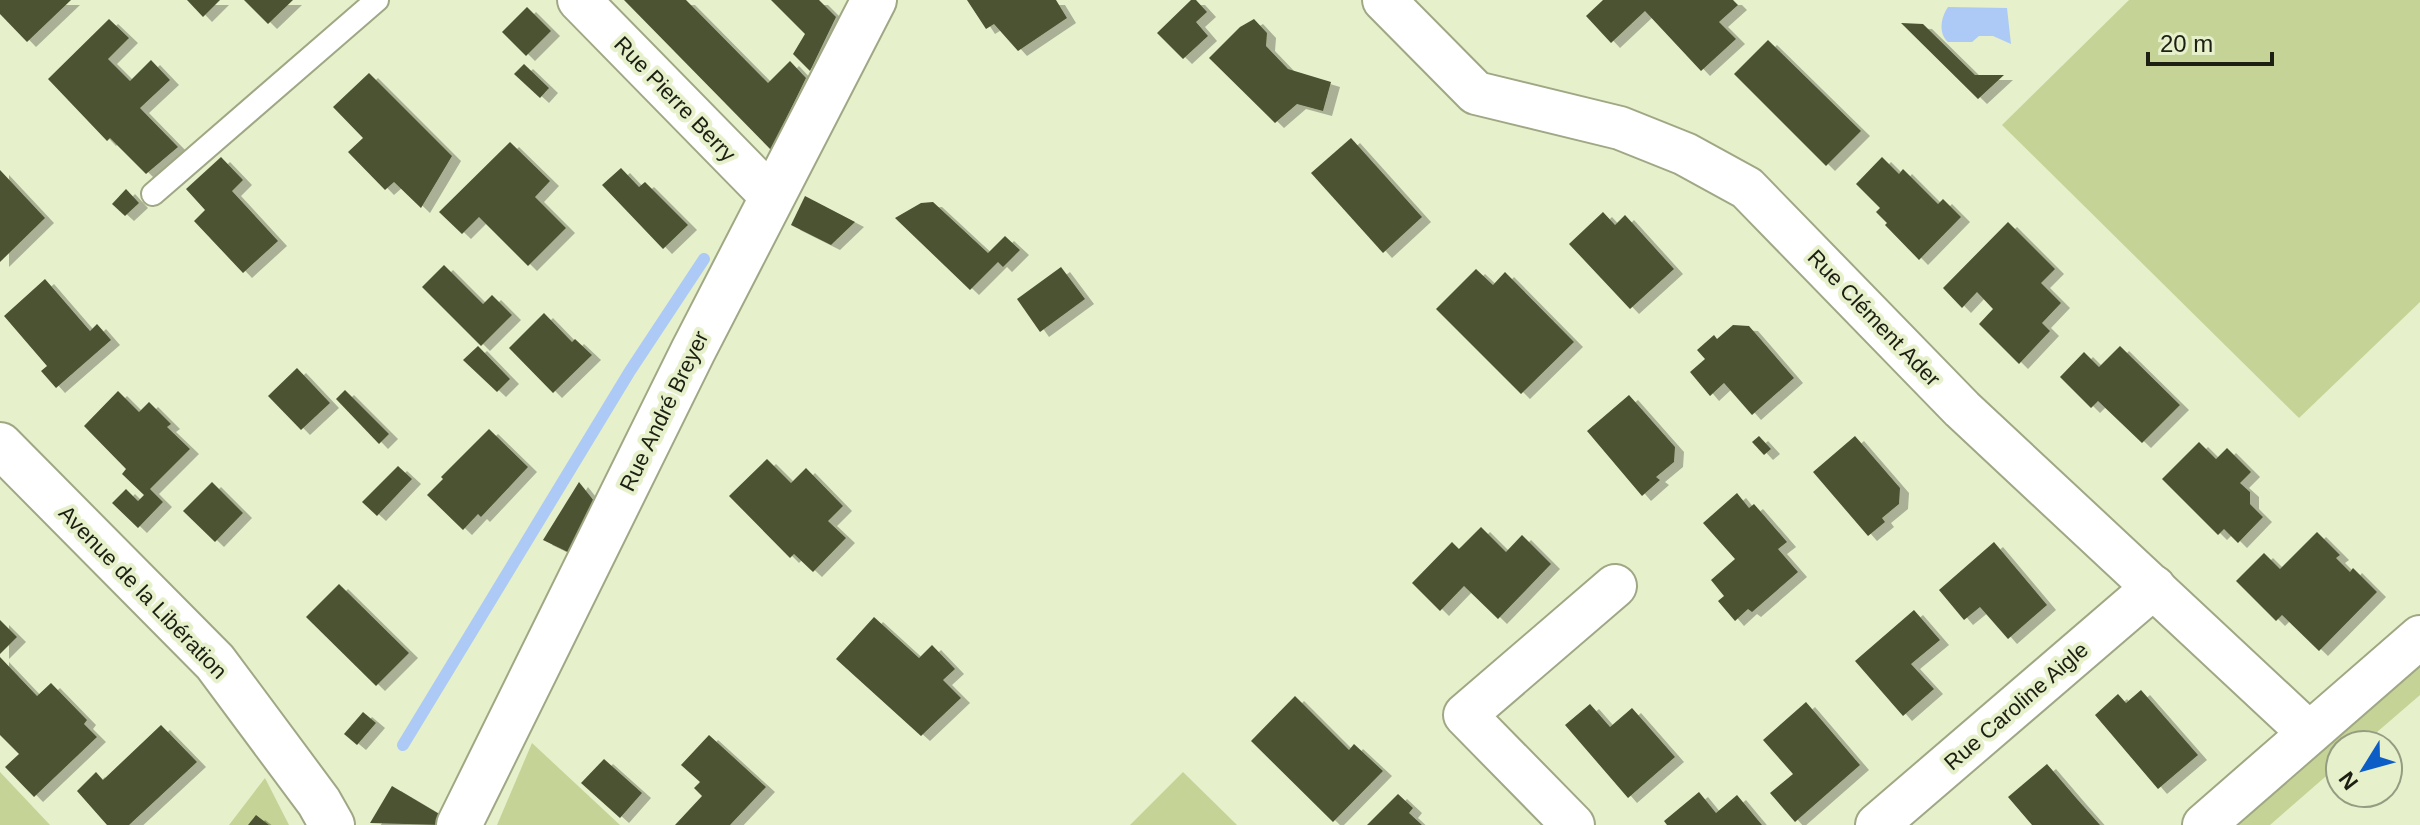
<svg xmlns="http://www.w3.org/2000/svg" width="2420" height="825" viewBox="0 0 2420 825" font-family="Arial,sans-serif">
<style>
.green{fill:#c5d396}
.water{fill:#adcaf7}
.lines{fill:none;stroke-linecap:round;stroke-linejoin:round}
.stream{stroke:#adcaf7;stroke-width:12}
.building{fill:#4b5233;filter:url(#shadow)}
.service-casing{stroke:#9fa785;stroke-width:26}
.minor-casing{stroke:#9fa785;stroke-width:46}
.tertiary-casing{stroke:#9fa785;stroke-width:48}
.service{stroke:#fff;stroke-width:22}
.minor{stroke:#fff;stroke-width:42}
.tertiary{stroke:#fff;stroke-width:44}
.labels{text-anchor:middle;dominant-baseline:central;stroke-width:8;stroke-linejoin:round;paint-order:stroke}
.street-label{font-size:22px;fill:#1c1f11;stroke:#e6f0cb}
</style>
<defs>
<filter id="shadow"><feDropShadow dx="9" dy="5" stdDeviation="0" flood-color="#0004"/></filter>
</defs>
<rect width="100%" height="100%" fill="#e6f0cb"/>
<g class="green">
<path d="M2129 0H2420V302L2299 418 2002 125Z"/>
<path d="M2420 656V695L2362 745H2340V764L2270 825H2226Z"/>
<path d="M532 743 620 825H497Z"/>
<path d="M0 772 50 825H0Z"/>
<path d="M1183 772 1237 825H1130Z"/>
<path d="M265 778 289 825H229Z"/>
</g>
<path class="water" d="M1948 7 2007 8 2011 44 1993 36H1979L1972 42H1948C1938 33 1941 17 1948 7Z"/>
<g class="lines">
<path class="stream" d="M403 745 630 371 704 259"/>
</g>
<g class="building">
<path d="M0 0H71L27 42 0 14Z"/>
<path d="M187 0H220L203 17Z"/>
<path d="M244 0H293L268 24Z"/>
<path d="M624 0H686L768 83 790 61 806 78 771 150Z"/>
<path d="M771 0H819L836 17 810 71 793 54 805 34Z"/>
<path d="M967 0H1056L1067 18 1018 51 994 24 986 29Z"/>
<path d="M1191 0H1196L1207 12 1196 22 1208 36 1183 59 1157 33Z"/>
<path d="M1603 0H1733L1738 5 1719 22 1736 39 1701 71 1645 11 1611 43 1586 16Z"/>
<path d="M527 7 551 31 526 56 502 32Z"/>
<path d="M109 19 129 38 108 59 130 81 151 60 170 80 140 108 178 147 146 174 110 138 107 141 48 79Z"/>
<path d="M1254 19 1267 33 1266 46 1288 69 1331 82 1323 111 1297 104 1275 123 1209 58 1240 27Z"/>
<path d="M1901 23 1923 24 1975 75H2004L1978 99Z"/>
<path d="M1768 40 1861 131 1826 166 1734 74Z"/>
<path d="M524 64 549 88 540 98 514 74Z"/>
<path d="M369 73 452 156 421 208 394 182 385 190 348 152 363 138 333 107Z"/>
<path d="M1351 138 1422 217 1383 253 1311 173Z"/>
<path d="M510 142 550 181 535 197 566 228 528 266 479 217 462 234 439 212Z"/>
<path d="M221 157 243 180 232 191 278 241 243 273 194 221 205 210 186 189Z"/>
<path d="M1882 157 1899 174 1903 169 1938 204 1943 199 1961 217 1919 260 1885 225 1887 223 1876 212 1880 208 1856 184Z"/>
<path d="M621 168 639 187 645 182 688 225 663 249 602 185Z"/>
<path d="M0 170 45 218 0 262Z"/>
<path d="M126 189 139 203 125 216 112 204Z"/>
<path d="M805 196 855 222 831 245 791 225Z"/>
<path d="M933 202 988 253 1005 236 1020 250 1003 267 998 262 970 290 895 218 921 203Z"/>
<path d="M1603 212 1615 225 1625 215 1674 269 1630 309 1569 244Z"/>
<path d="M2008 222 2055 269 2041 283 2061 303 2042 323 2050 331 2019 364 1979 324 1993 309 1977 292 1962 308 1943 288Z"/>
<path d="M444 265 483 304 492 295 512 315 481 346 422 287Z"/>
<path d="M1061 267 1085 299 1040 332 1017 299Z"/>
<path d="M1476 269 1493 285 1505 272 1574 342 1521 394 1436 309Z"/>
<path d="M45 279 90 331 97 324 111 340 56 388 41 371 47 366 4 316Z"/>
<path d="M544 313 572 342 575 339 592 355 553 393 509 348Z"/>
<path d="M1733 325 1749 326 1794 378 1752 415 1724 383 1710 396 1690 372 1705 359 1697 350 1714 335 1717 339Z"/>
<path d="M478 346 510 379 497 392 463 360Z"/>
<path d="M2120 346 2180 405 2142 443 2098 401 2091 408 2060 377 2084 352 2099 367Z"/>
<path d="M297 368 330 403 301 430 268 396Z"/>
<path d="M345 390 389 434 379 444 336 399Z"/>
<path d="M118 391 139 412 149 402 171 424 167 427 190 449 150 489 163 502 138 528 112 503 126 489 138 501 144 495 122 474 126 469 84 426Z"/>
<path d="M1629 395 1675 447 1674 462 1656 477 1660 480 1642 496 1587 431Z"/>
<path d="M489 429 528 467 481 517 478 514 463 530 427 495 443 479 441 477Z"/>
<path d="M1759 436 1771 449 1764 455 1752 442Z"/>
<path d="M1855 436 1900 488 1899 504 1882 518 1885 522 1868 536 1813 472Z"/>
<path d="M2199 442 2216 459 2227 448 2251 472 2240 483 2250 492V504L2263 517 2238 543 2224 529 2218 535 2162 479Z"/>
<path d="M767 459 791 483 806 468 843 506 828 521 846 538 813 572 794 554 790 558 729 496Z"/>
<path d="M398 466 412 479 377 516 362 502Z"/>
<path d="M212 482 243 513 215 542 183 511Z"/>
<path d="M579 482 598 506 574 555 543 540Z"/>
<path d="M1737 493 1749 508 1754 504 1787 542 1778 549 1798 572 1752 612 1748 609 1735 621 1718 601 1724 596 1711 580 1735 559 1703 523Z"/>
<path d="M1481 527 1506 552 1522 535 1551 564 1498 619 1464 586 1440 611 1412 583 1452 542 1459 549Z"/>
<path d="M2317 532 2340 555 2336 558 2350 572 2353 568 2377 592 2319 651 2282 615 2276 621 2236 581 2264 553 2280 569Z"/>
<path d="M1994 542 2047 605 2008 639 1980 607 1964 620 1939 590Z"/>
<path d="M339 584 409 653 376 686 306 617Z"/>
<path d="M1914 610 1940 640 1911 664 1934 689 1903 716 1855 661Z"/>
<path d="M874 617 919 658 932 645 955 669 943 680 961 698 921 736 836 659Z"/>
<path d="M0 620 17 637 0 654Z"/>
<path d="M0 657 37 696 51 683 87 720 84 724 97 737 34 797 5 767 19 754 0 735Z"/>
<path d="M2141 690 2198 755 2158 789 2095 715 2118 694 2126 703Z"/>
<path d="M1295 696 1349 750 1354 744 1383 771 1333 822 1251 741Z"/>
<path d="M1806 702 1860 765 1795 822 1770 793 1793 774 1763 740Z"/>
<path d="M1590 704 1610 727 1632 708 1675 757 1628 798 1565 725Z"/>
<path d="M363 712 376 723 357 745 344 734Z"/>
<path d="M161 725 197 762 129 825H107L77 791 96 772 103 780Z"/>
<path d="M709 735 766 787 730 825H675L702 796 694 788 700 782 681 765Z"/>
<path d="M604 759 642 793 620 818 581 783Z"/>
<path d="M2047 764 2077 799 2100 825H2032L2008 797Z"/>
<path d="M392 786 446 818 442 825 370 823Z"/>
<path d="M1699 792 1716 813 1737 795 1762 825H1667L1664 821Z"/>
<path d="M1398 794 1413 808 1409 813 1422 825H1367Z"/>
<path d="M256 815 269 825H248Z"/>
</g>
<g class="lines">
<defs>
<path id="service" d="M153 194 377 0"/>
<g id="minor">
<path d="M579 0 772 197"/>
<path d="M1384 0 1476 93 1620 128 1685 154 1747 188 1962 409 2309 733"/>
<path d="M1573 825 1465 715 1615 586"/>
<path d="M1877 825 2154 587"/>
<path d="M2204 825 2420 637"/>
</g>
<g id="tertiary">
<path d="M0 445 215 662 319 802 332 825"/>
<path d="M459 825 693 351 874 0"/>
</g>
</defs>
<use href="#service" class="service-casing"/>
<use href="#minor" class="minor-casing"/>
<use href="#tertiary" class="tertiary-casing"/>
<use href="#service" class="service"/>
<use href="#minor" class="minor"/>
<use href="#tertiary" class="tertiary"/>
</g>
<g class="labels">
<g class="street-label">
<text transform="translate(675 99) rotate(46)">Rue Pierre Berry</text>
<text transform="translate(1874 318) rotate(46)">Rue Clément Ader</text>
<text transform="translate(664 411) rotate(-64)">Rue André Breyer</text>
<text transform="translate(143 592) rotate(46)">Avenue de la Libération</text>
<text transform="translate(2016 706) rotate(-41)">Rue Caroline Aigle</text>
</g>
</g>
<g transform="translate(2364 769) rotate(233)"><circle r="38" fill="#e6f0cb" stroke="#959c81" stroke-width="2"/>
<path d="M0-6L14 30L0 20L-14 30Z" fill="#0c5dc6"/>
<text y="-12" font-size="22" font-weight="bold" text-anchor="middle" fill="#1c1f11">N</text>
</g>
<path d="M2148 52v12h124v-12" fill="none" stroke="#1c1f11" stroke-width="4"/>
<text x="2160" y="52" font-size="24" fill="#1c1f11" stroke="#e6f0cb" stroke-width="6" paint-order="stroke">20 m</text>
</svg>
